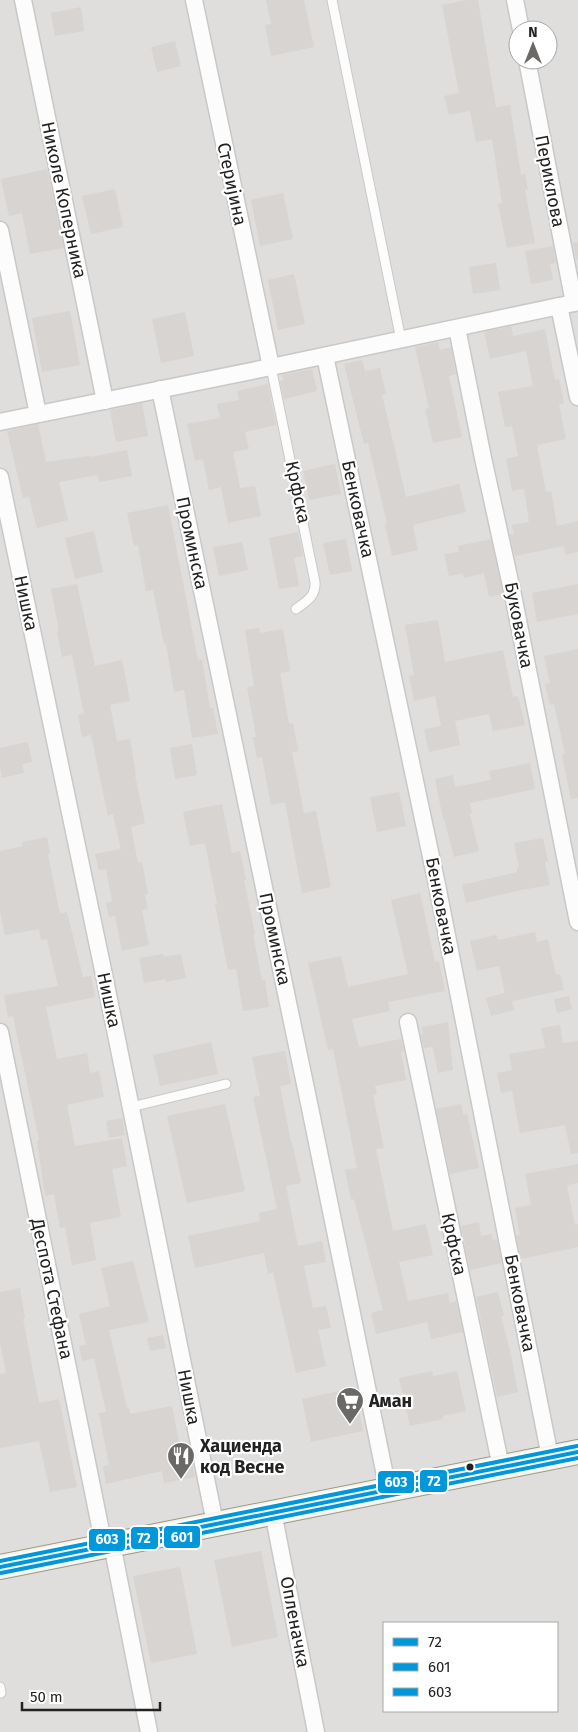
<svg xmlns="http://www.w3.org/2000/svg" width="578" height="1732" viewBox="0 0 578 1732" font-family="'Fira Sans',sans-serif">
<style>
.residential{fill:#dfdedc;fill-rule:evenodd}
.building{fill:#d7d4d2}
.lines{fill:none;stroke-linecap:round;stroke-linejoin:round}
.lane-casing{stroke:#c9c8c7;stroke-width:11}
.street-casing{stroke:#c9c8c7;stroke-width:19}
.secondary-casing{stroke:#999a82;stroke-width:26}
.lane{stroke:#fdfcfc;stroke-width:9}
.street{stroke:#fdfcfc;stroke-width:16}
.secondary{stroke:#f4f4ed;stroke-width:24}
.bus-1-casing{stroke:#fff;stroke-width:8}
.bus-2-casing{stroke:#fff;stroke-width:8}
.bus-3-casing{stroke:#fff;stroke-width:8}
.bus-1{stroke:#0098da;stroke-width:4}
.bus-2{stroke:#0098da;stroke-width:4}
.bus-3{stroke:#0098da;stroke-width:4}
.bus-dot{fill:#222;stroke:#fff;stroke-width:2}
.labels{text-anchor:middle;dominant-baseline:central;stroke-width:4.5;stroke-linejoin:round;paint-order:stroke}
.street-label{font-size:18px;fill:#222;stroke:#fff}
.poi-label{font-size:18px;font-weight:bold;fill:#222;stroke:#fff;text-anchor:start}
.line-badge{stroke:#fff;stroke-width:2}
.badge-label{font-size:14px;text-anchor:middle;font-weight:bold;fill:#fff}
</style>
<rect width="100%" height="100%" fill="#f0eeeb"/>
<path class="residential" d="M0 0H578V1732H0ZM518 30H548V60H518ZM384 1623H557V1711H384Z"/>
<g class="building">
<path d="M266 0H304L314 47 271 56 265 25 271 24Z"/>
<path d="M467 0H478L496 107 510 105 521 175 525 174 528 190H525L535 243 507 248 498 204 502 203 492 139 476 142 470 111 449 115 444 96 459 93 442 5Z"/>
<path d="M81 7 84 31 55 36 51 13Z"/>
<path d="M175 41 181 66 157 72 151 47Z"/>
<path d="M47 169 64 248 30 254 22 213 9 216 1 179Z"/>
<path d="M115 189 123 227 91 234 82 196Z"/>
<path d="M283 193 293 239 260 246 251 200Z"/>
<path d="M578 242V259L576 260 573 243Z"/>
<path d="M553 246 556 263 550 264 553 280 531 284 525 251Z"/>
<path d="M496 263 500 290 473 294 469 267Z"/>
<path d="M294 274 305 324 278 330 268 280Z"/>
<path d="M70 311 80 365 42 372 32 318Z"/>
<path d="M185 312 194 356 161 363 152 319Z"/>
<path d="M511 326 513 336 545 329 555 380 559 379 564 403 559 404 566 439 537 445 546 492 551 491 557 526 578 521V552L565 555 564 546 515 556 510 535 514 534 512 525 529 522 524 489 512 491 506 459 518 456 512 426 505 427 498 392 533 386 526 351 490 359 484 332Z"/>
<path d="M438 342 440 350 451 347 456 374 449 376 462 437 433 443 425 409 429 408 415 347Z"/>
<path d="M362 360 365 371 380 368 386 394 382 395 406 497 459 484 466 512 413 525 418 550 392 556 385 524 387 523 368 443 364 444 344 364Z"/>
<path d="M312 369 317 391 284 399 280 381 284 380 282 375Z"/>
<path d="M268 384 276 425 245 432 249 449 233 452 240 488 255 486 261 516 228 523 221 487 209 490 203 459 195 461 187 424 220 418 217 404 239 400 237 391Z"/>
<path d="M142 403 148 436 116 442 110 410Z"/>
<path d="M38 424 46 462 89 456 90 457 127 450 132 476 99 482 98 475 59 482 68 520 37 528 29 497 23 498 7 431Z"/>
<path d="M335 464 341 494 309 500 303 471Z"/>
<path d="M168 505 198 660 202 659 210 708H213L218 734 192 738 184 690 174 692 166 643 164 644 153 590 146 591 138 545 134 546 127 513Z"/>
<path d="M94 531 103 572 75 579 65 538Z"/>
<path d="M298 532 303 556 294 558 299 586 279 589 269 538Z"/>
<path d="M346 539 352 571 330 575 323 543Z"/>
<path d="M491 539 503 594 489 597 484 573 464 578 463 573 449 576 444 554 459 552 458 546Z"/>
<path d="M242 542 248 570 219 576 213 547Z"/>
<path d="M77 584 95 666 122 660 130 701 110 705 117 741 130 739 136 775H135L145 823 131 827 138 863 142 862 148 894 145 895 148 909 142 910 149 945 122 951 115 916 109 917 106 903 112 901 106 869 99 870 95 854 121 849 113 814 108 816 91 735 82 737 78 715 84 714 72 655 62 657 57 632 59 631 51 589Z"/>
<path d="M578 584V614L537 622 532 593Z"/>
<path d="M438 620 445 662 503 650 513 697 518 696 525 725 493 731 489 714 455 721 460 745 429 752 424 729 441 726 435 696 414 701 409 676 414 675 405 625Z"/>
<path d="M259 628 260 633 283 629 290 671 280 673 289 724 293 723 298 751 292 752 304 813 316 811 331 887 302 893 285 802 271 805 262 757 257 758 253 737H256L247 687 254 686 245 630Z"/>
<path d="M578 649V798L571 799 562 755 565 754 554 704 550 705 545 684 550 683 544 656Z"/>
<path d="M28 742 32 762 22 764 24 773 2 778 0 767V748Z"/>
<path d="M192 744 197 775 175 779 170 748Z"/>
<path d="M530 763 535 789 470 803 472 813 470 814 479 851 454 857 444 819H443L435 779 453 775 455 787 491 780 489 771Z"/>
<path d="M399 792 406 826 377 832 370 797Z"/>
<path d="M222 804 232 853 240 851 246 880H244L255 934H253L262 980H265L269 1007 243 1011 236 969 228 970 215 904H217L205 843 190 846 183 812Z"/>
<path d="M47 837 50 854H48L60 914 67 912 83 977 91 976 95 997 46 1007 57 1059 87 1053 90 1073 99 1071 104 1097 67 1105 75 1146 122 1138 127 1166 112 1169 121 1217 90 1223 96 1260 72 1265 65 1227 60 1228 54 1194 45 1196 37 1141 39 1140 13 1016 8 1017 4 995 58 986 47 939 41 940 39 929 5 935 0 912V851L23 846 22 842Z"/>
<path d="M543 838 548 861 545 862 550 885 521 890 466 903 462 885 517 872V867H519L514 843Z"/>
<path d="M420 893 435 962 439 961 445 991 388 1002 390 1011 352 1019 359 1047 401 1039 404 1051 401 1052 406 1080 375 1086 377 1094 373 1095 384 1148 376 1149 393 1231 426 1224 433 1255 399 1262 408 1301 448 1293 450 1303 456 1301 463 1332 431 1339 427 1322 376 1334 371 1313 383 1310 354 1199 351 1200 345 1170 357 1168 333 1049 328 1050 308 963 341 956 348 987 408 974 391 900Z"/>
<path d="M535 932 537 942 548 939 556 975 560 974 564 990 512 1001 514 1010 491 1016 486 998 505 993 499 966 477 971 470 941 496 935 498 940Z"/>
<path d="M163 954 164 957 181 954 186 978 166 982V979L144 983 139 958Z"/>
<path d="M569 996 572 1009 557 1013 554 999Z"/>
<path d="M448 1022 453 1070 438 1073 433 1047 424 1048 421 1035 423 1034 422 1027Z"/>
<path d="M560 1025 563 1043 578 1041V1153L571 1154 565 1125 520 1133 512 1091 501 1093 497 1073 512 1070 509 1054 545 1048 541 1028Z"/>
<path d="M211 1042 218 1074 160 1086 153 1055Z"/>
<path d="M285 1051 291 1084 280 1086 291 1142H292L301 1183 286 1186 298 1246 322 1241 326 1262 304 1266 313 1308 326 1306 331 1328 318 1330 326 1366 296 1373 273 1272 268 1274 264 1253 195 1268 188 1236 260 1221 259 1213 277 1209 253 1097 260 1096 252 1057Z"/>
<path d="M225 1104 245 1191 187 1203 167 1116Z"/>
<path d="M461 1104 463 1115 467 1114 479 1168 450 1174 436 1109Z"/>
<path d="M122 1118 125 1135 109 1138 106 1121Z"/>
<path d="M578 1164V1183L567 1185 575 1225 578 1224V1247L521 1259 516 1236 520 1235 515 1208 531 1205 525 1174Z"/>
<path d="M479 1222 481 1236 491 1234 493 1240 497 1239 502 1263 470 1270 461 1226Z"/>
<path d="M133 1261 149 1322 109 1330 127 1408 129 1407 130 1414 172 1406 180 1447 188 1445 195 1477 164 1483 162 1471 106 1484 103 1466 109 1465 99 1413 106 1412 94 1358 82 1361 79 1346 86 1345 79 1314 110 1306 101 1268Z"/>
<path d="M20 1288 25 1318 23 1319 39 1403 59 1399 77 1487 50 1492 39 1441 0 1448V1374L6 1373 0 1343V1292Z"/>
<path d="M498 1292 504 1316H501L511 1355 518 1392 497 1397 476 1297Z"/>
<path d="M163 1335 166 1348 150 1351 147 1338Z"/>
<path d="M432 1371 433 1376 457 1371 466 1411 443 1416V1419L410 1426 399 1378Z"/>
<path d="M354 1388 363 1431 311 1442 302 1399Z"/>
<path d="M261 1551 278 1637 232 1647 214 1560Z"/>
<path d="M180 1567 197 1654 151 1663 133 1576Z"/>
</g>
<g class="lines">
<defs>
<g id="lane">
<path d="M332 0 401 340"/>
<path d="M271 367 315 582C316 596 307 601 296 609"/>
<path d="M131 1107 226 1084"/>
<path d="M0 1687 1 1693"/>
</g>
<g id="street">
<path d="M23 0 105 401"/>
<path d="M194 0 271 367"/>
<path d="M515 0 521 30"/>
<path d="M527 60 574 303"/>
<path d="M0 230 38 414"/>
<path d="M559 306 578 397"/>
<path d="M457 328 483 458 513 595 578 922"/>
<path d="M325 356 437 885 550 1457"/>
<path d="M160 389 310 1108 388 1490"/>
<path d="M0 422 271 367 578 302"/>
<path d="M0 477 104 975 215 1523"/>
<path d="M408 1022 501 1467"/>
<path d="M0 1032 104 1546"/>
<path d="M273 1512 316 1732"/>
<path d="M112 1544 149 1732"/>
</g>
<path id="secondary" d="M0 1567 578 1452"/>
</defs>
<use href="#lane" class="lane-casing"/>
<use href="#street" class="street-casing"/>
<use href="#secondary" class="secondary-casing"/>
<use href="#lane" class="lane"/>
<use href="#street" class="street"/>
<use href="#secondary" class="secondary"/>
<defs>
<path id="bus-1" d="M0 1567 578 1452"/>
<path id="bus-2" d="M1 1573 578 1458"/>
<path id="bus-3" d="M0 1561 577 1446"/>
</defs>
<use href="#bus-1" class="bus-1-casing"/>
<use href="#bus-2" class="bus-2-casing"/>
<use href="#bus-3" class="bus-3-casing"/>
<use href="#bus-1" class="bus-1"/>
<use href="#bus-2" class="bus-2"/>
<use href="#bus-3" class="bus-3"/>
</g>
<defs>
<symbol id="supermarket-pin" viewBox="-11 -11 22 30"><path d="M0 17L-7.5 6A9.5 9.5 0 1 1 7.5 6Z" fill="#6a6968" stroke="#fff"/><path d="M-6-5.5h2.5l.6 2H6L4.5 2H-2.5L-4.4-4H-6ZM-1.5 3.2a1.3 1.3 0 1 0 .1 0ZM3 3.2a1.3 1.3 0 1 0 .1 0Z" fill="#fff"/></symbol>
<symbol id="restaurant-pin" viewBox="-11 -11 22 30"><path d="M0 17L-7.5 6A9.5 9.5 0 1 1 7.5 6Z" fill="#6a6968" stroke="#fff"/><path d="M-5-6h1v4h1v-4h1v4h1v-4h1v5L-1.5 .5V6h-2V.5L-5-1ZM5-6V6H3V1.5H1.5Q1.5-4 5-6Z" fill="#fff"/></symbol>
</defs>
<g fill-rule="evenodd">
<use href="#supermarket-pin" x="334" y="1385" width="32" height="43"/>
<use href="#restaurant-pin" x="165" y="1440" width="32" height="43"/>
</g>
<circle class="bus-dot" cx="470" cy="1467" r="4.5"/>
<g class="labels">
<g class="street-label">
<text transform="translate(550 181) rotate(79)">Периклова</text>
<text transform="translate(232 184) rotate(78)">Стеријина</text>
<text transform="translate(64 200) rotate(78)">Николе Коперника</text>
<text transform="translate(298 492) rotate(78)">Крфска</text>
<text transform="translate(358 509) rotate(78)">Бенковачка</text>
<text transform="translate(192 543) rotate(78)">Проминска</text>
<text transform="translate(26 603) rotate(78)">Нишка</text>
<text transform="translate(519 625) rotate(79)">Буковачка</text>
<text transform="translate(441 906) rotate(79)">Бенковачка</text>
<text transform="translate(275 939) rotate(78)">Проминска</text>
<text transform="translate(109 1000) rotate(78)">Нишка</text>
<text transform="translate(454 1244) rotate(78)">Крфска</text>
<text transform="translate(52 1289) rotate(78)">Деспота Стефана</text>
<text transform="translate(520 1303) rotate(79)">Бенковачка</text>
<text transform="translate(189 1397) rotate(79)">Нишка</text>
<text transform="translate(295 1622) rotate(79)">Опленачка</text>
</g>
<g class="poi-label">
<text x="369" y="1401">Аман</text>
<text x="200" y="1446">Хациенда<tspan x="200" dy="21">код Весне</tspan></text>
</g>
</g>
<g class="line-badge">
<rect x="419" y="1469" width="29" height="24" rx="5" fill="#0098da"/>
<rect x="377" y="1470" width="38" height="24" rx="5" fill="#0098da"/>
<rect x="163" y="1525" width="38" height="24" rx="5" fill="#0098da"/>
<rect x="130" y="1526" width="29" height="24" rx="5" fill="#0098da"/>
<rect x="88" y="1528" width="38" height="24" rx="5" fill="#0098da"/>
</g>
<g class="badge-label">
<text x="434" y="1486">72</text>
<text x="396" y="1487">603</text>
<text x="182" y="1542">601</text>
<text x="144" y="1543">72</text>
<text x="107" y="1544">603</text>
</g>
<rect x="383" y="1622" width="175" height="90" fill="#ffffff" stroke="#a7a7a7"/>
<rect x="393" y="1638" width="25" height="8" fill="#0098da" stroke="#a7a7a7"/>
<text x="428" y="1647" font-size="15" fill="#222222">72</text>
<rect x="393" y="1663" width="25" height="8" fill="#0098da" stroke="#a7a7a7"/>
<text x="428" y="1672" font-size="15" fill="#222222">601</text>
<rect x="393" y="1688" width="25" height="8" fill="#0098da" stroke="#a7a7a7"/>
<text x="428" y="1697" font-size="15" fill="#222222">603</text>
<g transform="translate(533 45)"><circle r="24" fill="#ffffff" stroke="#a7a7a7"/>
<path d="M0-4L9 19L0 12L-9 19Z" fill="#6a6968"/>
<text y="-8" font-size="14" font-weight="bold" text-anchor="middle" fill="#222222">N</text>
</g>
<path d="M22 1702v8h138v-8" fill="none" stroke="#222222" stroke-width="2.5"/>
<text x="30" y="1702" font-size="15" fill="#222222" stroke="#ffffff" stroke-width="4" paint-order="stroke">50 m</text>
</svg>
